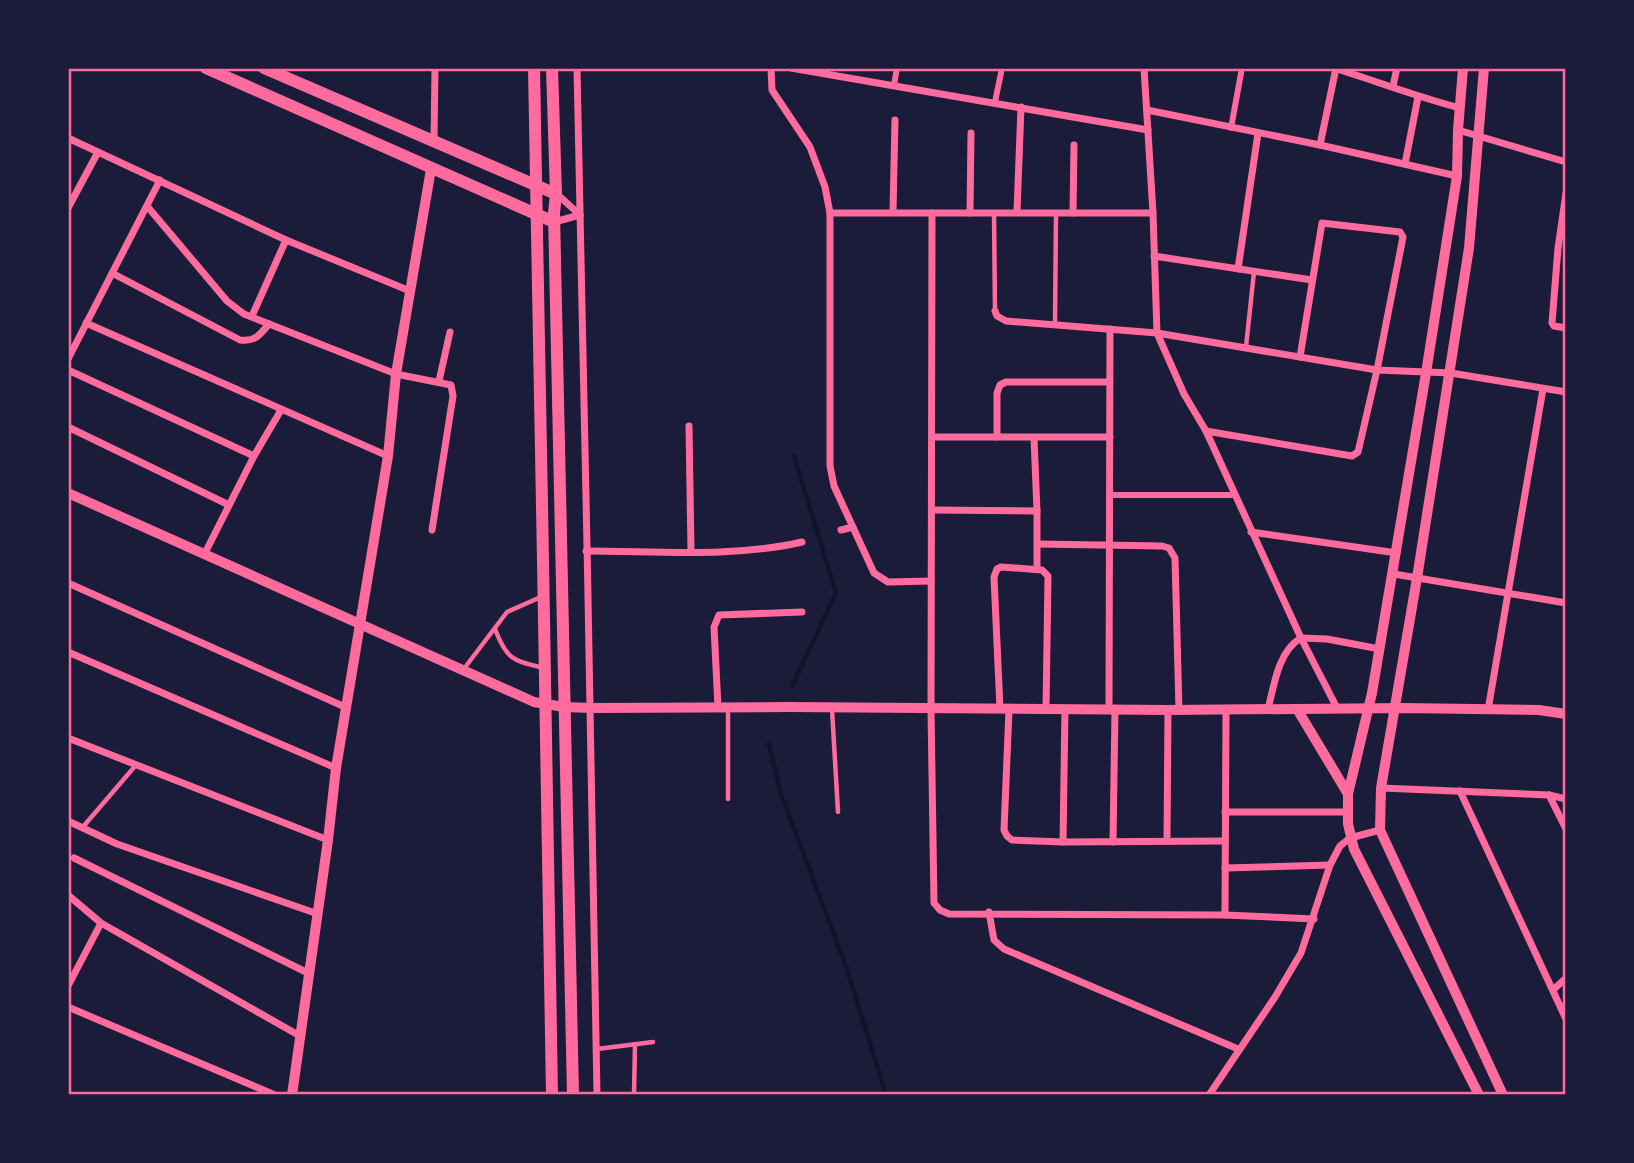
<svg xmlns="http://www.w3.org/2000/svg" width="1634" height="1163" viewBox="0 0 1634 1163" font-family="'Sofia Sans Condensed',sans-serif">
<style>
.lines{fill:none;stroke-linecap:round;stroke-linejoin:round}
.stream{stroke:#12122b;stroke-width:4.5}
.service{stroke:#ff6b9d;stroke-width:4.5}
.pedestrian{stroke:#ff6b9d;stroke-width:6}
.minor{stroke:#ff6b9d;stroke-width:7}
.tertiary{stroke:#ff6b9d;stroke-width:10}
.secondary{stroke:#ff6b9d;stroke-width:12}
.primary{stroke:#ff6b9d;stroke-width:12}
.neatline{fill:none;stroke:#ff6b9d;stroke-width:2.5}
</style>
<rect width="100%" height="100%" fill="#1b1b3a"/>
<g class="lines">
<g class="stream">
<path d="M792 686 836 593 794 456"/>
<path d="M769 744 781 794 847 969 886 1095"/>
</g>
<g class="service">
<path d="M994 213 995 311"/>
<path d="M1055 325 1056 214"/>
<path d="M1246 347 1254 272"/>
<path d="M495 629C507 660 512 660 544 668"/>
<path d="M463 670 507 612 541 597"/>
<path d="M832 709 838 812"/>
<path d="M728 799V709"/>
<path d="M82 828 136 765"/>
<path d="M597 1049 653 1042"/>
<path d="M634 1095 635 1044"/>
</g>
<g class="pedestrian">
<path d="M894 85 897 68"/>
<path d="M995 102 1002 68"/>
<path d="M1231 128 1242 68"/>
<path d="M1110 495H1234"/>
</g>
<g class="minor">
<path d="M577 68C584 410 592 753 597 1095"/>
<path d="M771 68 772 90 810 147 825 187 830 213V466L834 486 874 573 888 582 931 581"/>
<path d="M791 68 1148 130"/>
<path d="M1144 68 1153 213 1157 333 1184 394 1206 431 1301 638 1337 708"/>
<path d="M1334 68C1376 81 1417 97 1460 108"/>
<path d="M1393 86 1397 68"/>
<path d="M1147 110 1320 145 1457 176"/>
<path d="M1458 130 1566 162"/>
<path d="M68 138 286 240 410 291"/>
<path d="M434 141 435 68"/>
<path d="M1320 145 1336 68"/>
<path d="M1405 164 1418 97"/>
<path d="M1566 193 1558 248 1552 323 1554 326 1566 328"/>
<path d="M557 194 580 215"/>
<path d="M147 206 227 301 244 314 396 374 451 385 453 396 432 530"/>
<path d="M68 208 98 152"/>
<path d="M1017 211 1021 107"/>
<path d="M893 212 895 120"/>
<path d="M830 213H1153"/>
<path d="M932 213 931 710 934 903 940 910 949 914 1225 915 1314 919"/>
<path d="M970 213 971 133"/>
<path d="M1073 213 1074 145"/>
<path d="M554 222 580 215"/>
<path d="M1154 256 1312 280"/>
<path d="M1238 269 1258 133"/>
<path d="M112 273 240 340C255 342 260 335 269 324"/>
<path d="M995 311 997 316 1006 321 1157 333 1377 370 1451 373 1566 392"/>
<path d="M252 316 286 240"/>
<path d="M86 323 388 456"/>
<path d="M68 359 160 180"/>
<path d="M68 370 254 456"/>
<path d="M439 381 450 332"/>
<path d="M689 426 691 551"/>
<path d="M68 427 229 505"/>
<path d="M1206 431 1352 456 1358 452 1377 370 1403 237 1400 232 1322 223 1300 357"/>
<path d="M932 437H1110"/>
<path d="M997 437V393L1000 385 1006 382H1109"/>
<path d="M1034 438 1037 511V569"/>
<path d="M932 510 1037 511"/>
<path d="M841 530 853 527"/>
<path d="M1251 532 1397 553"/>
<path d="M1038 544 1162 546 1169 548 1175 558 1179 710"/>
<path d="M586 551C657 551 733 558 802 542"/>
<path d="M205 553 254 456 281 410"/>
<path d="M1394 574 1566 603"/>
<path d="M68 583 345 707"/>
<path d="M68 652 336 768"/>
<path d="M718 707 714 627 719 615 802 612"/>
<path d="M1000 709 994 577 997 569 1001 567 1042 570 1048 576 1046 709"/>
<path d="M1268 709C1274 686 1278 651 1301 638L1327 639 1380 649"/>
<path d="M1009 710 1004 830 1007 836 1012 840 1063 842 1225 841"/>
<path d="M1109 710 1110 329"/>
<path d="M1488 710 1543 389"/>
<path d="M68 738 328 840"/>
<path d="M1381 788 1549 795 1566 799"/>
<path d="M1460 791 1566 1019"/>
<path d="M1549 795 1566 829"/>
<path d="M1225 812H1347"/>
<path d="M68 821 117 844 318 914"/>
<path d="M1167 841 1168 710"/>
<path d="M1063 842 1065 709"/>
<path d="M1113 842 1115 710"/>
<path d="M74 858 308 973"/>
<path d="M1225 868 1330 865"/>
<path d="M68 895 101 923 300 1036"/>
<path d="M989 912 994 940 1004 949 1238 1049"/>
<path d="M1225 915 1226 709"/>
<path d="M68 986 101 923"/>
<path d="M1553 990 1566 978"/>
<path d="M68 1007 275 1095"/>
<path d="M1209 1095 1275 997 1301 953 1330 865 1340 846 1350 838 1380 830"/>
</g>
<g class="tertiary">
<path d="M1463 68 1458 130 1457 176 1426 373 1372 693 1348 794V824L1354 849 1479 1095"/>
<path d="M1484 68 1469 248 1417 578 1381 788 1380 830 1503 1095"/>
<path d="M68 493 534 702 564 707 592 708 790 707 1168 710 1404 708 1539 710 1566 714"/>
<path d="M1297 709 1348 794"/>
<path d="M292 1095 328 840 336 768 388 456 396 374 431 169"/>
</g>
<g class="secondary">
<path d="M206 68 554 222"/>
<path d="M264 68 556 194"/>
</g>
<g class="primary">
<path d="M534 68C540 410 547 753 552 1095"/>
<path d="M552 68 556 194 554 213 573 1095"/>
</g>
</g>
<rect width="1634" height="1163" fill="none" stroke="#1b1b3a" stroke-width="140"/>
<rect x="70" y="70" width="1494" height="1023" class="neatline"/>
</svg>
